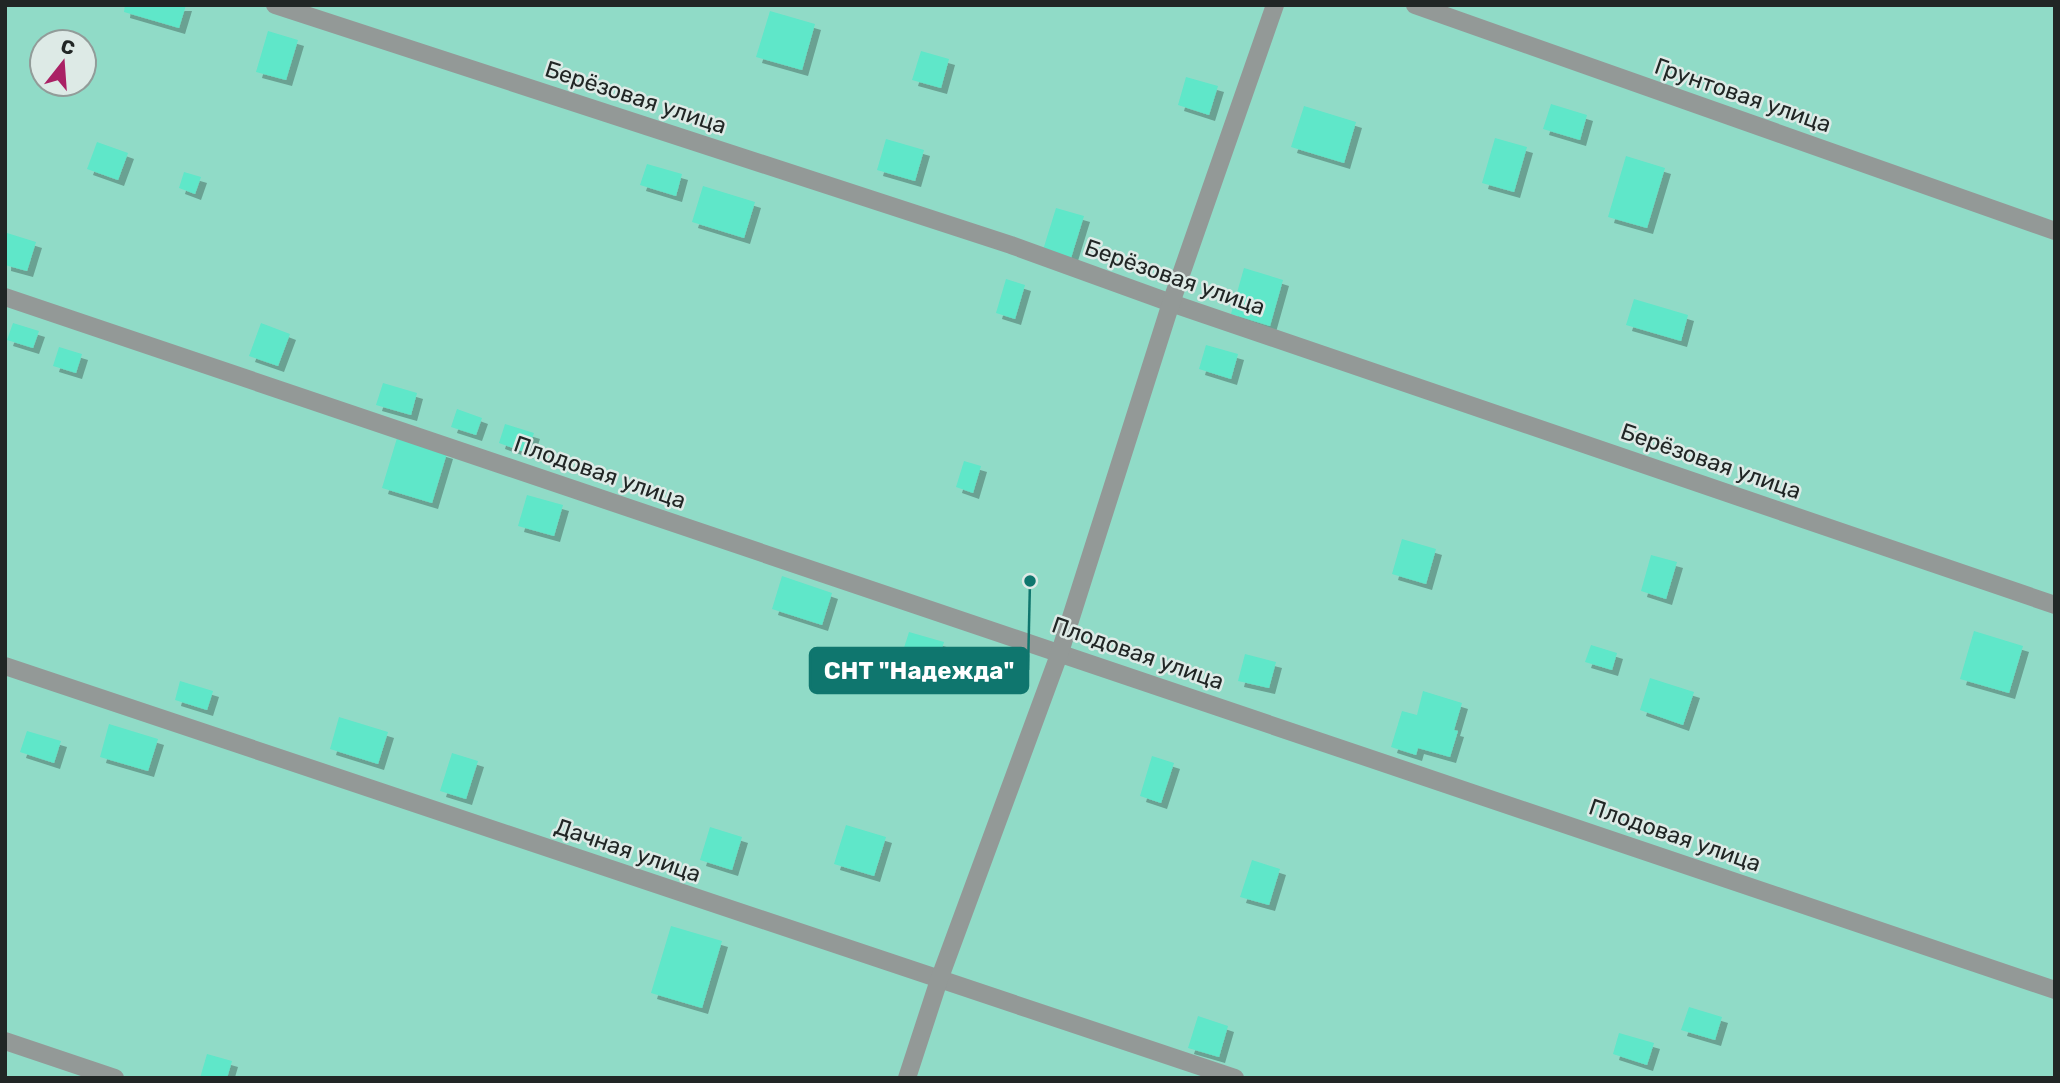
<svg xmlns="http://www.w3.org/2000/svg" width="2060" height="1083" viewBox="0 0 2060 1083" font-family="Rubik,sans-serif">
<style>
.green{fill:#90dbc7;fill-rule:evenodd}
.building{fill:#5fe7c9;filter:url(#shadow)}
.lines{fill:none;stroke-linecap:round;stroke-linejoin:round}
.minor{stroke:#939997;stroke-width:18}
.labels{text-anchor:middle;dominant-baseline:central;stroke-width:5;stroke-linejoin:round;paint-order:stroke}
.street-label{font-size:23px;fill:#212625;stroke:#ddeae6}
.leader{fill:none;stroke:#0f766e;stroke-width:2.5}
.callout-dot{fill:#0f766e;stroke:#ddeae6;stroke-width:2.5}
.callout{fill:#0f766e;stroke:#0f766e;stroke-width:2.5}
.callout-label{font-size:24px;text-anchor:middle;font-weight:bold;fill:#fff}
</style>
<defs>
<filter id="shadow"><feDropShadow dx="6" dy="6" stdDeviation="0" flood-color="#0004"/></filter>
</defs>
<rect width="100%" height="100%" fill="#ddeae6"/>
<path class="green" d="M5 5H2055V1078H5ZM42 42H84V84H42Z"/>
<g class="building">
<path d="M125 5H186L179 28 124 12Z"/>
<path d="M770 11 815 24 802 70 756 57Z"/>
<path d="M268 31 298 40 286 80 256 72Z"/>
<path d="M921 51 949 59 941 88 912 80Z"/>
<path d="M1186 77 1218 86 1209 115 1178 105Z"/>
<path d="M1551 104 1587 115 1580 140 1543 129Z"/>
<path d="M1304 106 1356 122 1344 163 1291 147Z"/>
<path d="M1495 138 1527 147 1514 192 1482 183Z"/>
<path d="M886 139 924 150 915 181 877 170Z"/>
<path d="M97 142 128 153 118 180 87 169Z"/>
<path d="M1626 156 1665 168 1647 228 1608 217Z"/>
<path d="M647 164 682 174 676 196 640 185Z"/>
<path d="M184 172 201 177 195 194 179 188Z"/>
<path d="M703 186 755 202 744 238 692 222Z"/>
<path d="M1056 208 1084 216 1071 258 1043 250Z"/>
<path d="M7 233 36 242 27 271 5 265Z"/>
<path d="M1244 268 1283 280 1270 326 1231 314Z"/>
<path d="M1006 279 1025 285 1015 319 996 313Z"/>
<path d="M1634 299 1688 315 1681 341 1626 325Z"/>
<path d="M13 323 39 331 33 348 7 340Z"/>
<path d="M261 323 290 334 278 366 249 356Z"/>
<path d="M1206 345 1238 354 1231 379 1199 369Z"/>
<path d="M59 347 82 354 76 373 53 366Z"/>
<path d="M383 383 417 393 411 415 376 405Z"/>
<path d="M457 409 482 418 476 435 451 427Z"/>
<path d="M505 424 534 433 527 453 499 443Z"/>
<path d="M397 438 447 453 432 503 382 488Z"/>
<path d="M964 461 981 466 973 493 956 487Z"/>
<path d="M527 495 563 505 554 536 518 526Z"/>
<path d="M1402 539 1436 549 1426 584 1392 574Z"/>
<path d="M1651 555 1677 562 1666 599 1641 591Z"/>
<path d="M782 576 832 593 822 625 772 609Z"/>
<path d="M1974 631 2023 646 2009 693 1960 679Z"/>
<path d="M909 632 944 642 938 661 903 651Z"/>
<path d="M1591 645 1617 653 1612 670 1585 662Z"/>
<path d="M1245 654 1276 662 1269 688 1238 681Z"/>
<path d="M1650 678 1694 692 1683 725 1640 710Z"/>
<path d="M180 681 213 691 207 710 175 700Z"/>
<path d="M1423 691 1462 703 1454 730 1458 731 1450 757 1418 748 1416 755 1391 747 1402 711 1417 715Z"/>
<path d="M339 717 388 732 378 764 330 749Z"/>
<path d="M109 724 158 739 148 771 100 757Z"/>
<path d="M27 731 61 741 54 763 20 752Z"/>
<path d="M452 753 478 761 466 799 440 791Z"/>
<path d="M1152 756 1174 763 1161 803 1140 796Z"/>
<path d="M846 825 886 837 874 876 834 864Z"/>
<path d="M710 827 742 837 732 870 700 860Z"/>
<path d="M1252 860 1280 869 1269 905 1240 897Z"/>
<path d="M671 926 722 941 702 1008 651 993Z"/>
<path d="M1689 1007 1722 1017 1715 1040 1681 1030Z"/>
<path d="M1198 1016 1228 1026 1219 1057 1188 1048Z"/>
<path d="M1619 1033 1654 1043 1647 1065 1613 1054Z"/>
<path d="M207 1054 232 1061 227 1078H200Z"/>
</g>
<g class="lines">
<g class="minor">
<path d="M275 5 1011 245 1171 303 2055 605"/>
<path d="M1415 5 2055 231"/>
<path d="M5 297 2055 990"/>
<path d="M5 666 1235 1078"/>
<path d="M5 1041 115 1078"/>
<path d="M907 1078 939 980 1060 652 1171 303 1275 5"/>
</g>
</g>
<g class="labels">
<g class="street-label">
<text transform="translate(1743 95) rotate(19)">Грунтовая улица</text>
<text transform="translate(636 97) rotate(18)">Берёзовая улица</text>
<text transform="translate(1175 277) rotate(19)">Берёзовая улица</text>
<text transform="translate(1711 461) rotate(19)">Берёзовая улица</text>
<text transform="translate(600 472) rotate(19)">Плодовая улица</text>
<text transform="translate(1138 653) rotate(19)">Плодовая улица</text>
<text transform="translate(1675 835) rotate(19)">Плодовая улица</text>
<text transform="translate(628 850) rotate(19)">Дачная улица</text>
</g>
</g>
<path class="leader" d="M1030 581L1028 670"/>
<circle class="callout-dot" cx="1030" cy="581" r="7"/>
<rect class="callout" x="810" y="648" width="218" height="45" rx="7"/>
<g class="callout-label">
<text x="919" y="679">СНТ "Надежда"</text>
</g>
<rect width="2060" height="1083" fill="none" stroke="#212625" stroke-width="14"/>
<g transform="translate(63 63) rotate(17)"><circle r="33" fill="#ddeae6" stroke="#929c99" stroke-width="2"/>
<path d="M0-5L12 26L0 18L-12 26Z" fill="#aa2165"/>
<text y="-10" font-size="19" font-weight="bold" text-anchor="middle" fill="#212625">С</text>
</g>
</svg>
